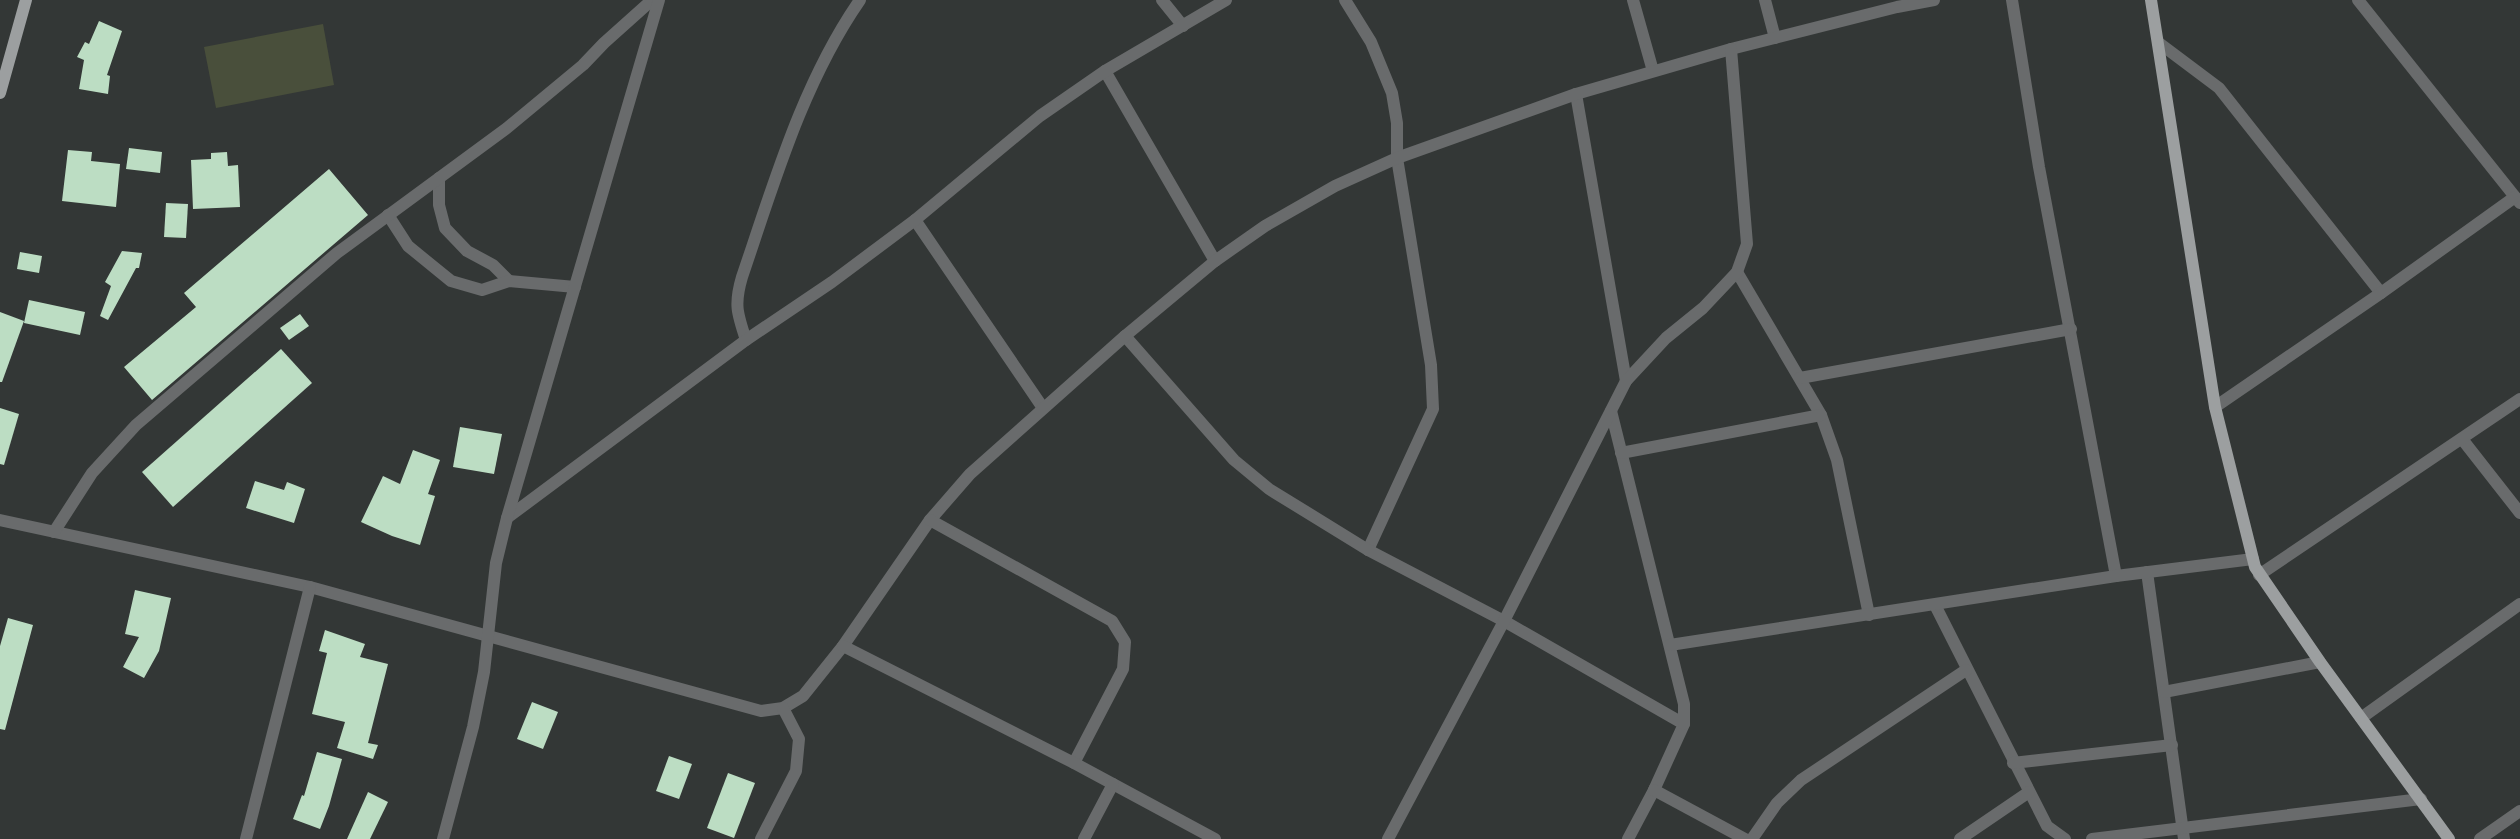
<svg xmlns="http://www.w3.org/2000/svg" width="2520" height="839" viewBox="0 0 2520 839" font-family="'Open Sans',sans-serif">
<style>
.green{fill:#494f3b}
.building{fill:#bcddc3}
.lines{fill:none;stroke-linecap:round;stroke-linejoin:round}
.minor{stroke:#696b6c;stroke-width:12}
.major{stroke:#9c9fa0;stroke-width:12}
</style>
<rect width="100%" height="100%" fill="#333736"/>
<path class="green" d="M323 24 334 85 216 108 204 47Z"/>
<g class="building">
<path d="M99 21 122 31 107 75 110 76 108 94 79 89 84 60 77 57 85 42 89 44Z"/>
<path d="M129 148 162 152 160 173 126 169Z"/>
<path d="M68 150 92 152 91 161 120 164 116 207 62 201Z"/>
<path d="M227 152 228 166 238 165 240 207 193 209 191 160 211 159V153Z"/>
<path d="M329 169 368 215 152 400 124 367 196 307 184 293Z"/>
<path d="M166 203 188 204 186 238 164 237Z"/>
<path d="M122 251 142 253 139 268H136L108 320 100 316 111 286 105 282Z"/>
<path d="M20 252 42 256 39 273 17 269Z"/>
<path d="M29 300 85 312 80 335 24 323Z"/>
<path d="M0 312 24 321 2 382H0Z"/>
<path d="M300 314 309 326 289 340 280 328Z"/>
<path d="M281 349 312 383 173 507 142 472Z"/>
<path d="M0 408 19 414 4 465 0 464Z"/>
<path d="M460 427 502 434 494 474 453 467Z"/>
<path d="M413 450 440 460 428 494 435 496 420 545 392 536 361 522 383 476 400 484Z"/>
<path d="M255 481 284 490 287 482 305 489 294 523 246 508Z"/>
<path d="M135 590 171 598 159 651 144 678 123 667 139 637 125 634Z"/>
<path d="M8 618 33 625 5 730 0 729V646Z"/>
<path d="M325 630 365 644 360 657 388 664 368 743 378 745 373 759 337 748 345 722 312 714 327 653 319 651Z"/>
<path d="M532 702 558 712 543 749 517 739Z"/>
<path d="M317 752 342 759 329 806 320 829 293 819 302 795 304 796Z"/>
<path d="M669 756 692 764 679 799 656 791Z"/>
<path d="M728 773 755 783 734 838 707 828Z"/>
<path d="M368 792 388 802 370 839H347Z"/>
</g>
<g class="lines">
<g class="minor">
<path d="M1162 0 1183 26"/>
<path d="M1345 0 1371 42 1392 93 1397 123V158L1431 365 1433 409 1368 550"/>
<path d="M1633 0 1653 71"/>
<path d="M1765 0 1775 38"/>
<path d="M2012 0 2039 167 2116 576"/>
<path d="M2358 0 2520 203"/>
<path d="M2159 43 2219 88 2381 293"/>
<path d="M1105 71 1215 261"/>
<path d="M1576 94 1626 381"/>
<path d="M439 178V205L445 228 467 251 493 265 509 281"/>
<path d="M388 215 408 246 451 281 482 290 509 281 575 287"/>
<path d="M915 220 1043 408"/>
<path d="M1737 272 1821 415 1837 460 1869 615"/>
<path d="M1125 336 1234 460 1269 489 1368 550 1504 621 1684 724 1654 790 1628 839"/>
<path d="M746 340C737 313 734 304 742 277 774 183 803 82 860 0"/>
<path d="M1800 378 2071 329"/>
<path d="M2215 407 2381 293 2515 197"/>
<path d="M1611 411 1684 704V724"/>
<path d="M2462 439 2520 513"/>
<path d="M1621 453 1821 415"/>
<path d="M507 518 746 340 832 282 915 220 1040 116 1105 71 1226 0"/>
<path d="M0 520 310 587 761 711 783 708 803 696 843 646 930 520 970 474 1125 336 1215 261 1265 226 1335 186 1397 158 1576 94 1731 49 1897 7 1934 0"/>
<path d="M930 520 1112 621 1125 642 1123 669 1074 763"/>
<path d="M54 532 92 473 136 425 337 253 507 128 583 65 604 43 652 0"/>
<path d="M2147 572 2184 839"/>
<path d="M2259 575 2520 399"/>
<path d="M1935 605 2047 826 2065 839"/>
<path d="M1670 645 2116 576 2253 559"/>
<path d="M843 646 1074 763 1215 839"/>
<path d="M2164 692 2320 662"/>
<path d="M2361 718 2520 604"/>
<path d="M2013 763 2172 745"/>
<path d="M1654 790 1745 839"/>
<path d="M246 839 310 587"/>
<path d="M443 839 473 727 484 672 496 563 507 518 659 0"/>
<path d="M761 839 796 771 799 739 783 708"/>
<path d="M1084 839 1113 784"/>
<path d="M1388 839 1504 621 1626 381 1666 338 1703 308 1737 272 1747 244 1731 49"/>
<path d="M1752 839 1777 803 1801 780 1966 670"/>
<path d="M1960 839 2029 792"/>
<path d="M2092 839 2421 799"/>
<path d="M2480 839 2520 811"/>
</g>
<g class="major">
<path d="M2151 0 2215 407 2255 567 2320 662 2449 839"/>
<path d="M0 93 26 0"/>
</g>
</g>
</svg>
